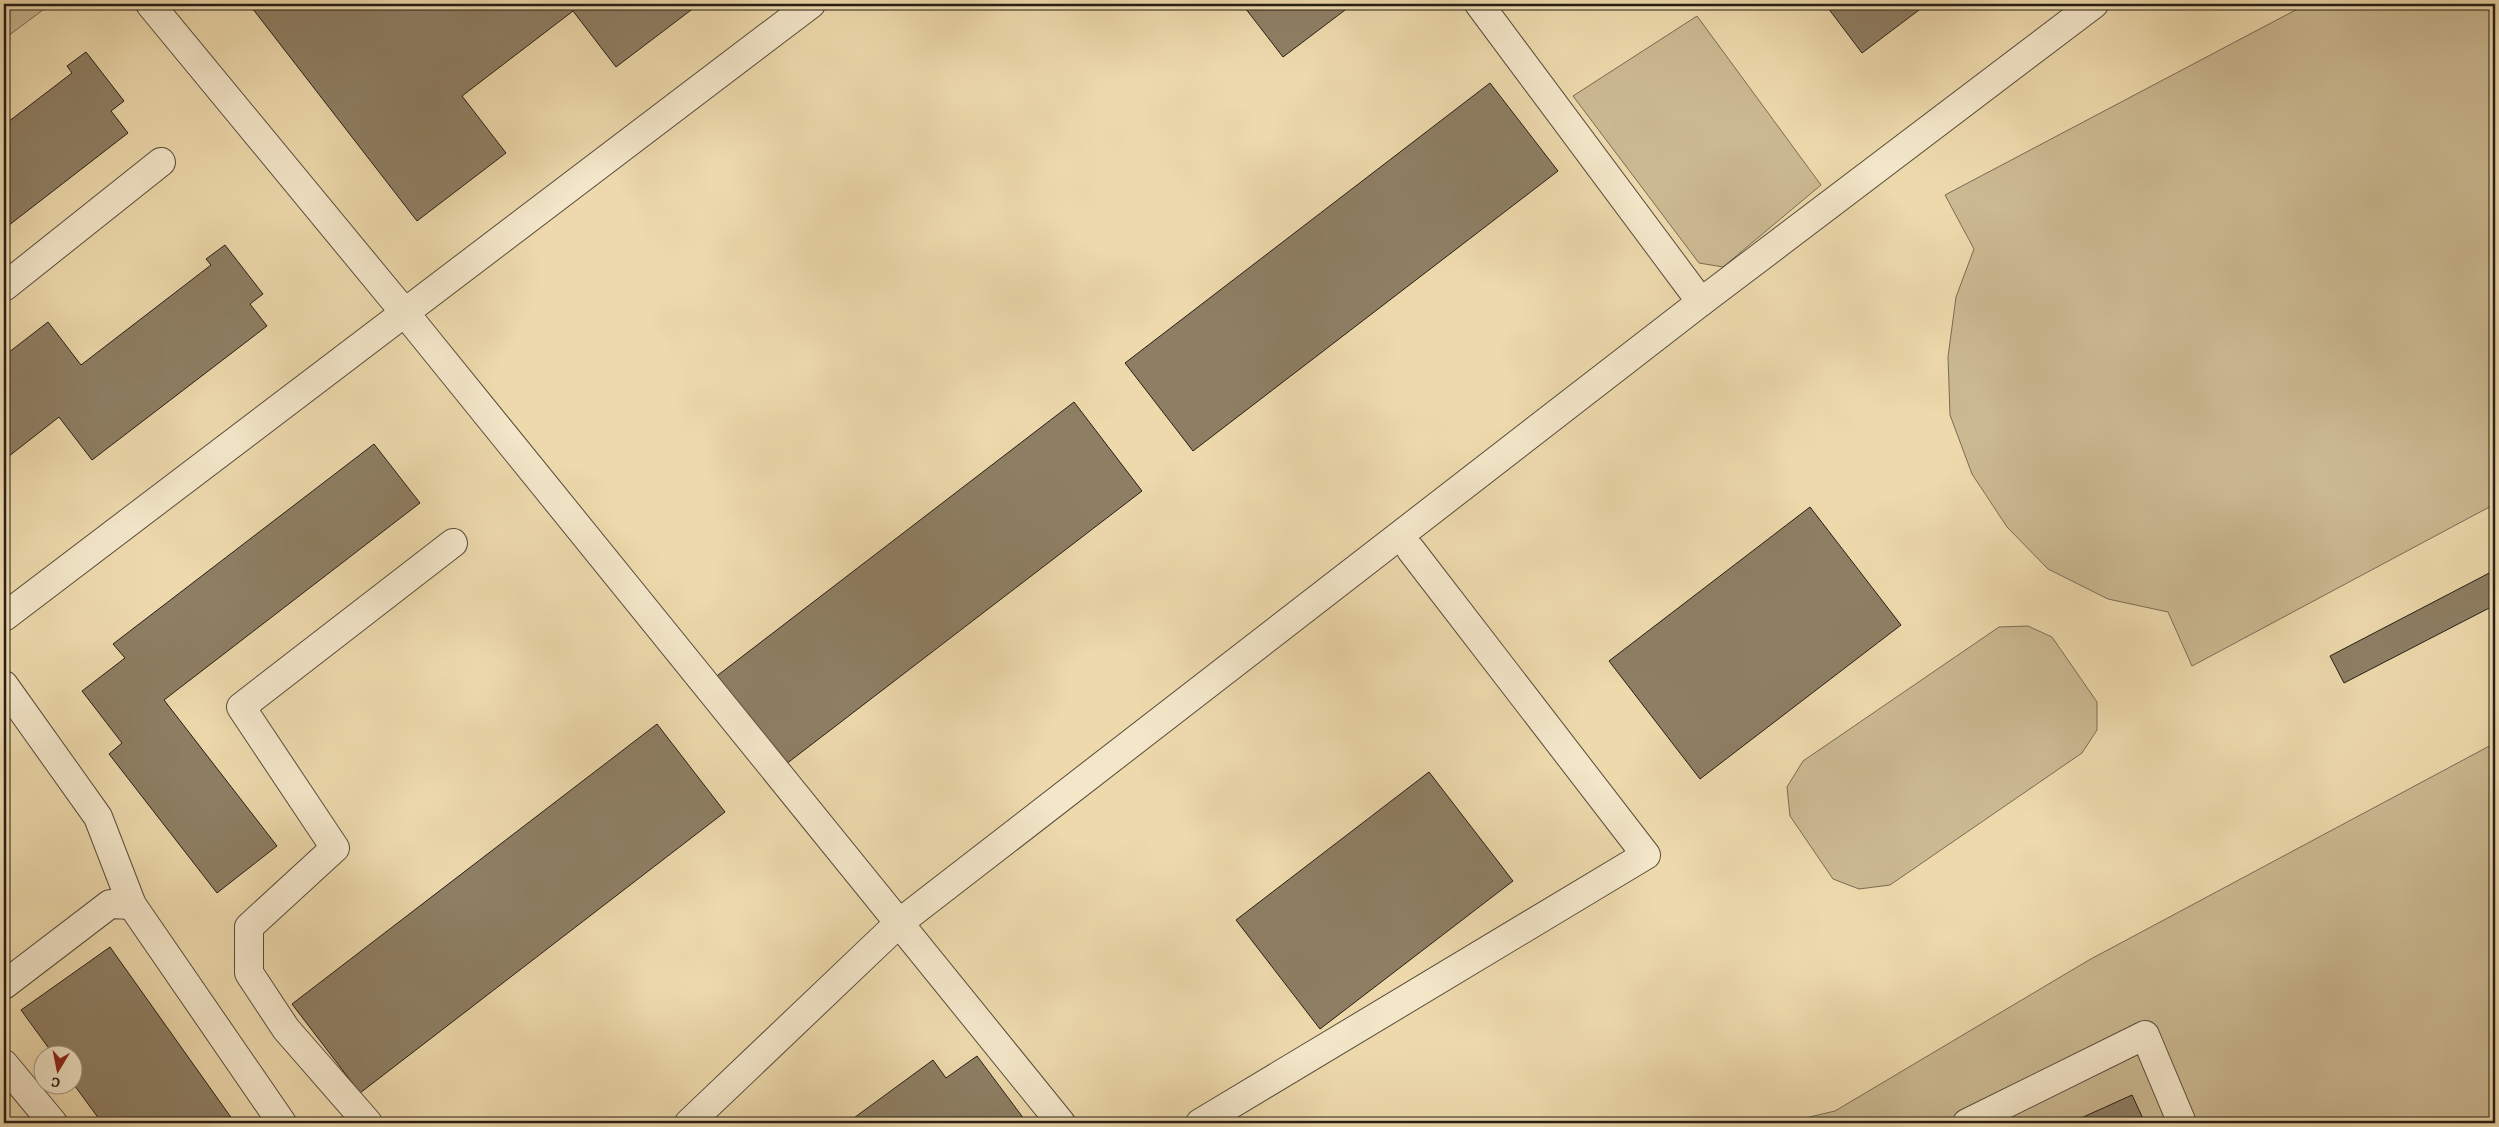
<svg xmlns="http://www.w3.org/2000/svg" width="2499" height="1127" viewBox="0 0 2499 1127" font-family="Alegreya,serif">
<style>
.green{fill:#cbb992;stroke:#796c54}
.building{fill:#8e7f64;stroke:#271e15}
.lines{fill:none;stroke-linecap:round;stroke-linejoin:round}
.minor-casing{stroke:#584d3b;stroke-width:30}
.minor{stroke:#f3e6c9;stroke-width:28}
</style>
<rect width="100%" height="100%" fill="#edd9ac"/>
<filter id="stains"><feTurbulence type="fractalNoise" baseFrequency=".004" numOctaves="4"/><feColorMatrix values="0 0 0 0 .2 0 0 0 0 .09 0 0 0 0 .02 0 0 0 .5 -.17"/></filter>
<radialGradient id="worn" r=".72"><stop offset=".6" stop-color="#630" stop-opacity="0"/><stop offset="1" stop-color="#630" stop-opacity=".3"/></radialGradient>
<g class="green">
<path d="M4 4H51L4 39Z"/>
<path d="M2307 4H2495V504L2192 666 2168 612 2108 599 2048 569 2007 527 1972 474 1950 415 1948 357 1956 297 1974 249 1945 195Z"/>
<path d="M1697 16 1821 185 1723 267 1699 263 1573 96Z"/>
<path d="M2028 626 2052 637 2097 702V730L2082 753 1890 885 1859 889 1833 879 1790 816 1787 787 1803 761 1999 627Z"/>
<path d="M2495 743V1123H1784L1835 1111 2089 960Z"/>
</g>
<g class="building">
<path d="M249 4H699L616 67 573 11 462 96 506 153 417 221Z"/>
<path d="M1242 4H1353L1283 57Z"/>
<path d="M1825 4H1927L1862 53Z"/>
<path d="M86 52 124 101 111 111 128 133 4 229V125L72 73 67 66Z"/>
<path d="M1490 83 1558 171 1193 451 1125 363Z"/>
<path d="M225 245 263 294 250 304 267 326 92 460 59 417 4 460V356L48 322 81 365 211 265 206 259Z"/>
<path d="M1074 402 1142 491 777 771 709 682Z"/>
<path d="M374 444 420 503 164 700 277 846 217 893 109 754 122 743 82 691 125 658 113 644Z"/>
<path d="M1810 507 1901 625 1700 779 1609 661Z"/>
<path d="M2495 570V605L2344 683 2330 656Z"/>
<path d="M657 724 725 812 360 1093 292 1004Z"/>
<path d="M1429 772 1513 881 1320 1029 1236 920Z"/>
<path d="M110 947 235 1123H102L72 1082V1054H53L21 1010Z"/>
<path d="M977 1056 1027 1123H847L933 1060 946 1078Z"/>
<path d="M2132 1095 2145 1123H2070Z"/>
</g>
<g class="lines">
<defs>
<g id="minor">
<path d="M150 4 405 313 1061 1123"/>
<path d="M1479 4 1701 302"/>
<path d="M4 287 161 162"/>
<path d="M4 617 811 4"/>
<path d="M4 685 98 817 132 905 282 1123"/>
<path d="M4 985 110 904 132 905"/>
<path d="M4 1064 53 1123"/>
<path d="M368 1123 286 1029 249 973V927L335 848 241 707 453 543"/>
<path d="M689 1123 899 923 1701 302 2094 4"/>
<path d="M1200 1123 1646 855 1411 550"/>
<path d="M1967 1123 2145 1035 2182 1123"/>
</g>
</defs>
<use href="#minor" class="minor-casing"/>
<use href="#minor" class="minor"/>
</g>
<rect width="2499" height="1127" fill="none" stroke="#edd9ac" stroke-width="20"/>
<rect x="5" y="5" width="2489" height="1117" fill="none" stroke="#271e15" stroke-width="2.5"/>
<rect x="10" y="10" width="2479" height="1107" fill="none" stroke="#271e15"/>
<g transform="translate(58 1070) rotate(190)"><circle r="24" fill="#f3e6c9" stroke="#a19681"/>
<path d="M0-4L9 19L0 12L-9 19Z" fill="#8f2418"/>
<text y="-8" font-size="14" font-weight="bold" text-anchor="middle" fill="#271e15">С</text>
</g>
<rect width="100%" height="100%" filter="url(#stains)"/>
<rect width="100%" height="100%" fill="url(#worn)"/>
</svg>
